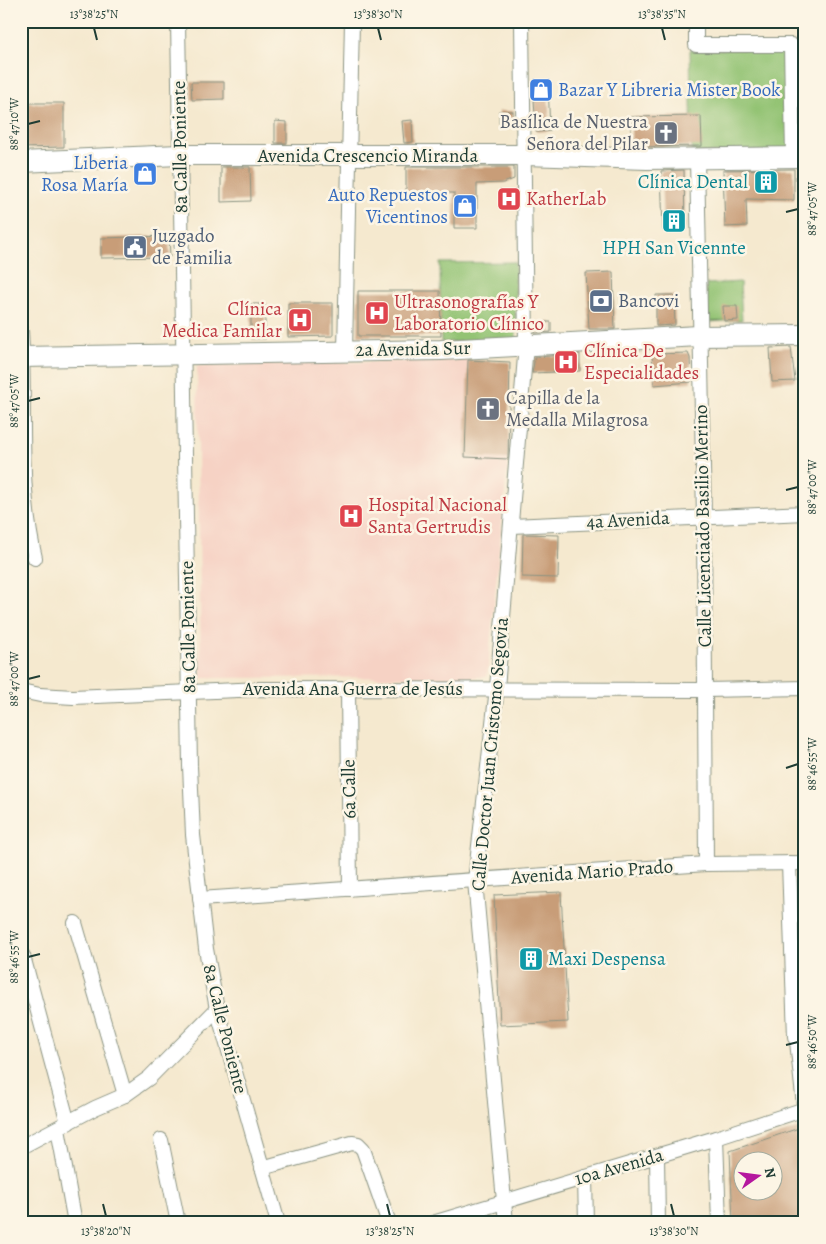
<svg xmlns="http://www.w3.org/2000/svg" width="826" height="1244" viewBox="0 0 826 1244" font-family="Alegreya,serif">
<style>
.built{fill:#f6d2c4}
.green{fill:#93c373;stroke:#598054}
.building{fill:#c89d78;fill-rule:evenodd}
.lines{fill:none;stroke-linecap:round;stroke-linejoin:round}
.pedestrian-casing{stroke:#8a9382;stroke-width:13}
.minor-casing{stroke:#8a9382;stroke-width:16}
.secondary-casing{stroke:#8a9382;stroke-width:22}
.pedestrian{stroke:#fff;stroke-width:11}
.minor{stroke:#fff;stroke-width:14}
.secondary{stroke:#fff;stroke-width:20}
.ticks{fill:none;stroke:#1f3d34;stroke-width:2}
.labels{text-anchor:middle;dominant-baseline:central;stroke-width:5;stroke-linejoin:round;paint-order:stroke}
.shop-label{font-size:19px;fill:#366cbe;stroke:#fcf5e5;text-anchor:end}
.worship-label{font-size:19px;fill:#5b616d;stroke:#fcf5e5;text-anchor:end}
.street-label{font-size:19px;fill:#1f3d34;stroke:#fcf5e5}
.culture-label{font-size:19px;fill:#0d838f;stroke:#fcf5e5;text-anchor:end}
.health-label{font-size:19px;fill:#be3a42;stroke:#fcf5e5;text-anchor:start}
.service-label{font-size:19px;fill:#4e5e75;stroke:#fcf5e5;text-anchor:start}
.neatline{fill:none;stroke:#1f3d34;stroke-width:2}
.ticks-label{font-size:12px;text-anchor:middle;fill:#1f3d34}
</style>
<rect width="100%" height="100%" fill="#fcf5e5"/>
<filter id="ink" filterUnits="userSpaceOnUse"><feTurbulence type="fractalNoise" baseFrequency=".02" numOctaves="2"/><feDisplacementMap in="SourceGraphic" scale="10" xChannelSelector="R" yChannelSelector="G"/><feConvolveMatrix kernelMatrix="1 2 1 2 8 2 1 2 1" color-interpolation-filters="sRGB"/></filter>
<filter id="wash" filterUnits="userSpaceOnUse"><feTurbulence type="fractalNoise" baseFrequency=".0096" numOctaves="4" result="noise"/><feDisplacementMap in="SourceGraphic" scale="20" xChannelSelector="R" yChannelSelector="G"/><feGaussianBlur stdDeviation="1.12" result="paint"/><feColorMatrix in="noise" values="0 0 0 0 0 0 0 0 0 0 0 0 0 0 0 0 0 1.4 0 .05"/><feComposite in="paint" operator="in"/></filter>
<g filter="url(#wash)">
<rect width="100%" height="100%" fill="#f5e9cf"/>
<path class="built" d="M468 360 465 457 508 459 487 677 201 678 197 366Z"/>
<g class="green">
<path d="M787 49 789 151 692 153 690 50Z"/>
<path d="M515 262 516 341 441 342 440 263Z"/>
<path d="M740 282 742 320 708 322 706 284Z"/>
</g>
<g id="blocks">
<g class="building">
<path d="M191 82H224V99L192 100Z"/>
<path d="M533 83H548L550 131 536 132Z"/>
<path d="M21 103H64V147L21 148Z"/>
<rect x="499" y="111" width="14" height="12"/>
<path d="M701 116 702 146 631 147V117Z"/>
<path d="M412 120 413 142 404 143 402 121Z"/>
<path d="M275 121 287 122V143H275Z"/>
<path d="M221 167H250L251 201 221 202Z"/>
<path d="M406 167H514V179L503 183 477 184V228H454V193H406Z"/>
<path d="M150 168V183H140L139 169Z"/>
<path d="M794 169V200L746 199 747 226 725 227 723 170Z"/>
<path d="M684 170 685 228 663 230 661 171Z"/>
<path d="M169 236 170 257 101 258V238Z"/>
<path d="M613 272 615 329H589L586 273Z"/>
<path d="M358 291H440L441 336H358Z"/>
<path d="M656 295H674L675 325 656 326Z"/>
<path d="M288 303H333V336L288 337Z"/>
<rect x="251" y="304" width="14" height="35"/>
<path d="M723 306H737L738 320 724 321Z"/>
<path d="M534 322H551V332L535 333Z"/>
<path d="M791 347 795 381 772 382 770 348Z"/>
<path d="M688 353 690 358 691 382 654 385 652 354Z"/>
<path d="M580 354V371L532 373 535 357Z"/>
<path d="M468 360 510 362 508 459 465 457Z"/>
<path d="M523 534 559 535 558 578 522 577Z"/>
<path d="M561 892 568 1022 500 1025 494 895Z"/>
<path d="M805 1126V1223H733L730 1151ZM744 1162H774V1192H744Z"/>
</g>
</g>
</g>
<g filter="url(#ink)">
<use href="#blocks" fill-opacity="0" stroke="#8a9382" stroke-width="1"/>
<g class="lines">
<defs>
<path id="pedestrian" d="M795 1037 803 1110"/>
<g id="minor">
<path d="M178 21 190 766 193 835 206 949 217 1009 278 1223"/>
<path d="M696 21V45H791L793 157"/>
<path d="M697 158 704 517 706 864"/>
<path d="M21 330C26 405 17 484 35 558"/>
<path d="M345 351 352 21"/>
<path d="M511 526 805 513"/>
<path d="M348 688 350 889"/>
<path d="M21 691 40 695 73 697 262 689 705 690 805 688"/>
<path d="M789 863 795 1037"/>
<path d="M200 899 706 864 805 863"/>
<path d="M75 923 125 1095"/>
<path d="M23 956 68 1123"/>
<path d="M58 1129 75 1223"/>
<path d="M716 1138 719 1223"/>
<path d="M161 1140 178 1223"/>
<path d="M21 1147 95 1108 125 1095 149 1078 217 1009"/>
<path d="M657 1156 658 1223"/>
<path d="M262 1168 352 1143 358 1144 363 1149 389 1223"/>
<path d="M585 1177 586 1223"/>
<path d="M433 1223 716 1138 805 1109"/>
<path d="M506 1223 475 881 497 688 526 345 522 21"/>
</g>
<g id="secondary">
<path d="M21 162 179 155H525L647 159 805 157"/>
<path d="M21 357 441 350 699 336 805 335"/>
</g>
</defs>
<use href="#pedestrian" class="pedestrian-casing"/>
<use href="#minor" class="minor-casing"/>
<use href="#secondary" class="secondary-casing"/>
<use href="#pedestrian" class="pedestrian"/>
<use href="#minor" class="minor"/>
<use href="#secondary" class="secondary"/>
</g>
</g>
<path class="ticks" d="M94 28 97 40M378 28 381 40M662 28 665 40M28 124 40 121M786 212 798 209M28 401 40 398M786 490 798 487M28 679 40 676M786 768 798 764M28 957 40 954M786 1045 798 1042M103 1204 106 1216M387 1204 390 1216M671 1204 674 1216"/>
<defs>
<symbol id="shop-square" viewBox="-11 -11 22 22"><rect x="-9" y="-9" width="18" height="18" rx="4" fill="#3f7fe0" stroke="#fcf5e5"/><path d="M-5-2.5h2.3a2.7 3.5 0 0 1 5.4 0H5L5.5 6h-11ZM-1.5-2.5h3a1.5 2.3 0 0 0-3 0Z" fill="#fff"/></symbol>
<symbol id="church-square" viewBox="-11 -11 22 22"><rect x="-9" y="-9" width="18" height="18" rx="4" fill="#6b7280" stroke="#fcf5e5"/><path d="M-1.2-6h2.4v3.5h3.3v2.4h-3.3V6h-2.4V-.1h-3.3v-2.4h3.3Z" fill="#fff"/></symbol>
<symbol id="building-square" viewBox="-11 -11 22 22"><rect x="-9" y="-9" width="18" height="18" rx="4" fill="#0f9aa8" stroke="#fcf5e5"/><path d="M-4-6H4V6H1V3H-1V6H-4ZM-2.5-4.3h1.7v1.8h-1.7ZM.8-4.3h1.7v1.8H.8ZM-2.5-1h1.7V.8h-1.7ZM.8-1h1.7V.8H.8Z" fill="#fff"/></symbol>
<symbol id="hospital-square" viewBox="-11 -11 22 22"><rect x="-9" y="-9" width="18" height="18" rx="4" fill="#e0444e" stroke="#fcf5e5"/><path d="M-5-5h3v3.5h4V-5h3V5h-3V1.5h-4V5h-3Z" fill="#fff"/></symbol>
<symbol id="civic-square" viewBox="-11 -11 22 22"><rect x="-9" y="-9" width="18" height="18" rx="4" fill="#5c6f8a" stroke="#fcf5e5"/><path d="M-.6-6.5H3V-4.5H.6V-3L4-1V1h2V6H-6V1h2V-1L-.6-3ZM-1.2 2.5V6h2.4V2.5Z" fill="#fff"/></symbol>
<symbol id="bank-square" viewBox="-11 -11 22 22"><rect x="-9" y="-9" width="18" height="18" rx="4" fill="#5c6f8a" stroke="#fcf5e5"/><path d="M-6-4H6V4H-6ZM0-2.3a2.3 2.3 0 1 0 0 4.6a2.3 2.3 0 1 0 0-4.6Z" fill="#fff"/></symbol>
</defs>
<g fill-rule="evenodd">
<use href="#shop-square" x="527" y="76" width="28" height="28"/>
<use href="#church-square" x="652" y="119" width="28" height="28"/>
<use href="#shop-square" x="131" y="160" width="28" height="28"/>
<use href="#building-square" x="752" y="168" width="28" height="28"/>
<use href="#hospital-square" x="495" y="185" width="28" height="28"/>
<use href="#shop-square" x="451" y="192" width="28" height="28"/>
<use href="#building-square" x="660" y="207" width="28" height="28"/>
<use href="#civic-square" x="121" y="233" width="28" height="28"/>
<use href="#bank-square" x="587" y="287" width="28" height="28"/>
<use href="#hospital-square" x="363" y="299" width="28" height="28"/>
<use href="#hospital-square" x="286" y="306" width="28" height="28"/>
<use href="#hospital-square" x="552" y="348" width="28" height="28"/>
<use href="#church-square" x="474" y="395" width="28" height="28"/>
<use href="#hospital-square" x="337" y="502" width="28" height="28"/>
<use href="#building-square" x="517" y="945" width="28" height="28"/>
</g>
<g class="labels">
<g class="shop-label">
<text x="558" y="90" text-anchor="start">Bazar Y Libreria Mister Book</text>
<text x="128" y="163">Liberia<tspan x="128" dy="22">Rosa María</tspan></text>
<text x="448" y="195">Auto Repuestos<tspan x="448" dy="22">Vicentinos</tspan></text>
</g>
<g class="worship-label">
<text x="648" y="122">Basílica de Nuestra<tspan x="648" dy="22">Señora del Pilar</tspan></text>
<text x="506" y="398" text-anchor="start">Capilla de la<tspan x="506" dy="22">Medalla Milagrosa</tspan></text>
</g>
<g class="street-label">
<text transform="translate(180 147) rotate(-91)">8a Calle Poniente</text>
<text x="368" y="156">Avenida Crescencio Miranda</text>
<text transform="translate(413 349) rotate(-1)">2a Avenida Sur</text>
<text transform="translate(628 520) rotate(-3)">4a Avenida</text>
<text transform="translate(703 526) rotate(-91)">Calle Licenciado Basilio Merino</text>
<text transform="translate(188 627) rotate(-91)">8a Calle Poniente</text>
<text x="353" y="689">Avenida Ana Guerra de Jesús</text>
<text transform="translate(490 754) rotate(-85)">Calle Doctor Juan Cristomo Segovia</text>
<text transform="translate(349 789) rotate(-91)">6a Calle</text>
<text transform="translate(592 872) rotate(-4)">Avenida Mario Prado</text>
<text transform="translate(225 1029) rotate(76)">8a Calle Poniente</text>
<text transform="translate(619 1167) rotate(-16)">10a Avenida</text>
</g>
<g class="culture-label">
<text x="748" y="182">Clínica Dental</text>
<text x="674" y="248" text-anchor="middle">HPH San Vicennte</text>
<text x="548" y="959" text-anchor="start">Maxi Despensa</text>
</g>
<g class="health-label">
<text x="526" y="199">KatherLab</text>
<text x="394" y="302">Ultrasonografías Y<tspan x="394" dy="22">Laboratorio Clínico</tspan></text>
<text x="282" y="309" text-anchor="end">Clínica<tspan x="282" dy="22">Medica Familar</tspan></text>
<text x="584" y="351">Clínica De<tspan x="584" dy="22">Especialidades</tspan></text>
<text x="368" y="505">Hospital Nacional<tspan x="368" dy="22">Santa Gertrudis</tspan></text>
</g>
<g class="service-label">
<text x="152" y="236">Juzgado<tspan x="152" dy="22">de Familia</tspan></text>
<text x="618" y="301">Bancovi</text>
</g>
</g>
<rect width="826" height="1244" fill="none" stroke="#fcf5e5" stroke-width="55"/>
<g transform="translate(758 1176) rotate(76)"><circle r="24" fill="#fcf5e5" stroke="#a4ab9e"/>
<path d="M0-4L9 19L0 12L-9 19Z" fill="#b5179e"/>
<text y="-8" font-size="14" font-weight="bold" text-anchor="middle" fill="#1f3d34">N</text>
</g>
<rect x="28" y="28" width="770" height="1188" class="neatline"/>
<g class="ticks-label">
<text x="94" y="18">13°38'25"N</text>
<text x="378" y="18">13°38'30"N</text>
<text x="662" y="18">13°38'35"N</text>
<text transform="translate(14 124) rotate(-90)" y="4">88°47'10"W</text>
<text transform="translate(812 209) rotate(-90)" y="4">88°47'05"W</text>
<text transform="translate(14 401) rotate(-90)" y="4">88°47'05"W</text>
<text transform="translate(812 487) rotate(-90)" y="4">88°47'00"W</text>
<text transform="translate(14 679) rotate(-90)" y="4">88°47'00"W</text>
<text transform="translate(812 764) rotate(-90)" y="4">88°46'55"W</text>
<text transform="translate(14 957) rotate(-90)" y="4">88°46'55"W</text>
<text transform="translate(812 1042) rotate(-90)" y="4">88°46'50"W</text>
<text x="106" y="1235">13°38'20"N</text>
<text x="390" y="1235">13°38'25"N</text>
<text x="674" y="1235">13°38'30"N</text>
</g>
</svg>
